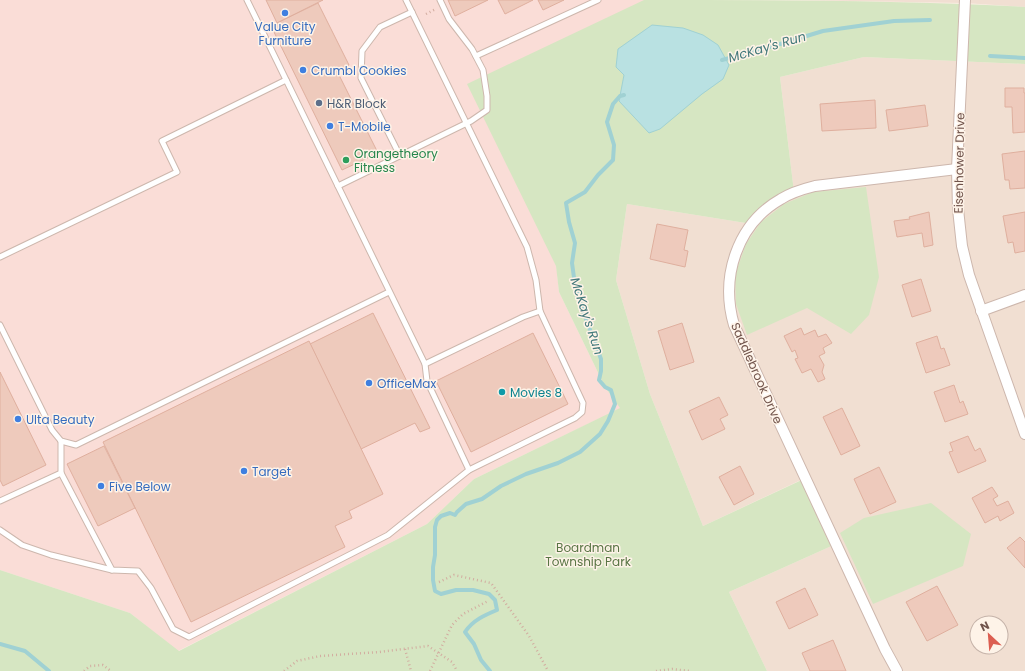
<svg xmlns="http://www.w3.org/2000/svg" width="1025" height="671" viewBox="0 0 1025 671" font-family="Poppins,sans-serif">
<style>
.residential{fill:#f1dfd2;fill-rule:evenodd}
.commercial{fill:#faddd7}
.green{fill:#d6e6c2}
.water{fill:#b9e1e2;stroke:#a0d1d3}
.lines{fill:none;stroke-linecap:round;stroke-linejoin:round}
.stream{stroke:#a0d1d3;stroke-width:4}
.building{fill:#eecabc;stroke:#dfaf9e}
.service-casing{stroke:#cdb7ad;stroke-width:7}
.minor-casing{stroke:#cdb7ad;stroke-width:12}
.path{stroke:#d2ada0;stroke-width:2.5;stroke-dasharray:1 3;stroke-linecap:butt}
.service{stroke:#fff;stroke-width:5}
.minor{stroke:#fff;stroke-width:10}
.shop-dot{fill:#3f7fe0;stroke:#fef3e8;stroke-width:1.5}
.service-dot{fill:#5c6f8a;stroke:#fef3e8;stroke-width:1.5}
.leisure-dot{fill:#2e9e5b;stroke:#fef3e8;stroke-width:1.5}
.culture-dot{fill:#0f9aa8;stroke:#fef3e8;stroke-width:1.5}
.labels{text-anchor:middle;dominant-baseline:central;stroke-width:3;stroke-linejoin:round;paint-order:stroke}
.shop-label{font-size:12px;fill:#366cbe;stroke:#fef3e8;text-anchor:start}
.service-label{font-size:12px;fill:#4e5e75;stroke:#fef3e8;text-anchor:start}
.leisure-label{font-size:12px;fill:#27864d;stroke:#fef3e8;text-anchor:start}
.street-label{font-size:12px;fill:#70534b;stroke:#fef3e8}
.culture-label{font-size:12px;fill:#0d838f;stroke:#fef3e8;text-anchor:start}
.park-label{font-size:12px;fill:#597544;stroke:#fef3e8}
.water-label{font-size:13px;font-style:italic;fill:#43797b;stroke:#fef3e8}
</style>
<rect width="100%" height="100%" fill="#faeee3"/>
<g class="residential">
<path d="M797 0H1025V7L965 3Z"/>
<path d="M864 57 1025 64V671H767L729 592 836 544 805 478 703 526 650 394 616 280 627 204 752 224 794 192 780 77ZM977 623H1001V647H977Z"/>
</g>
<path class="commercial" d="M0 0H656L549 196 559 292 605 387 621 408 474 479 427 524 178 651 130 613 0 570Z"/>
<g class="green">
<path d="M644 0C771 0 898 0 1025 7V64L864 57 780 77 794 192 752 224 627 204 616 280 650 394 703 526 806 478 836 544 729 592 767 671H0V570L130 613 179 651 427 524 474 479 620 408 605 387 559 292 556 266 467 84Z"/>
<path d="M866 187 879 277 869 315 851 334 807 308 747 335 736 304 735 275 746 244 761 222 784 204 813 192Z"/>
<path d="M931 503 971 534 963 566 873 604 840 533 864 518Z"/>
</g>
<path class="water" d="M652 25 683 28 703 35 718 45 729 65 723 79 702 94 660 129 649 133 619 101 624 75 616 67 618 49Z"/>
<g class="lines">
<g class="stream">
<path d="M990 56 1025 58"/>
<path d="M722 60 767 48 823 31 894 21 930 20"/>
<path d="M0 644 25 651 49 671"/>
<path d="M490 671 481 660 474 644 465 632C473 620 485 615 497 610L495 600 489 594 473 590H456L441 594 435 591 433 580V567L435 555V527L437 520 441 516 450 513 455 515 457 512 466 504 482 499 501 486 526 474 558 463 580 452 600 434 608 421 615 404 611 390 605 387 599 380 601 371V359L583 311 575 285 572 263 575 243 569 222 566 203 585 192 598 175 613 160 614 145 607 122 613 104 620 96 624 95"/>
</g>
</g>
<g class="building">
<path d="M266 0H323L277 23Z"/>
<path d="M448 0H488L455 16Z"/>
<path d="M498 0H533L505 14Z"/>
<path d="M538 0H564L543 10Z"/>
<path d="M318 3 349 65 337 71 378 153 342 170 271 26Z"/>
<path d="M1005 88H1024V93H1025V132L1013 133 1012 107H1005Z"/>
<path d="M875 100 876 128 822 131 820 104Z"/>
<path d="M925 105 928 126 889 131 886 110Z"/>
<path d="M1025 151V188L1010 189 1009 180H1005L1002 154Z"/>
<path d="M929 212 933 245 924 247 922 233 897 237 894 221 910 219 909 217Z"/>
<path d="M1025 212V251L1015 253 1013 242 1008 243 1003 216Z"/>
<path d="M657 224 688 230 684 250 688 251 685 267 650 259Z"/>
<path d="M921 279 931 311 912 317 902 285Z"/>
<path d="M373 313 430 428 420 432 415 423 361 449 310 344Z"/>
<path d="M682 323 694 362 670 370 658 331Z"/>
<path d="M801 328 804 335 815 330 818 337 826 334 832 343 823 348 825 353 819 356 824 365 822 372 825 379 818 382 811 369 802 373 795 359 798 358 795 350 792 352 784 336Z"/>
<path d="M533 333 568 404 471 452 436 381Z"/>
<path d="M937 336 941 349 944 348 950 365 926 373 916 343Z"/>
<path d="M309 341 383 494 349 511 352 518 335 526 345 547 191 622 103 442Z"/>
<path d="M0 372 46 465 3 486 0 480Z"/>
<path d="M954 385 960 403 963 401 968 414 945 422 934 392Z"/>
<path d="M719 397 728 415 720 419 725 429 702 440 689 411Z"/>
<path d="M842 408 860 446 841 455 823 417Z"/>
<path d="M968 436 975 451 980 448 986 461 958 473 949 452 953 451 950 443Z"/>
<path d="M104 446 135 508 98 526 67 464Z"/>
<path d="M740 466 754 494 734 505 719 477Z"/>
<path d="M879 467 896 502 870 514 854 479Z"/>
<path d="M992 487 998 496 993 499 997 506 1008 501 1014 513 1000 521 998 516 985 523 972 498Z"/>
<path d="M1020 537 1025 542V568L1007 548Z"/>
<path d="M937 586 958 625 927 641 906 602Z"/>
<path d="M805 588 818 615 789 629 776 602Z"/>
<path d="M833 640 846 671H810L802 653Z"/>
</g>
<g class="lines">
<defs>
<g id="service">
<path d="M247 0 425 364 523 317 540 311"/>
<path d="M476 56 598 0"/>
<path d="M400 156 361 78 362 51 380 27 412 12"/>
<path d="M338 186 471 121 487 110V96L483 70 472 49 449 19 440 0"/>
<path d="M0 257 177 172 162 141 286 80"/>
<path d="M0 325 52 430 61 441 76 445 389 292"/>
<path d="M425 364 427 381 469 470"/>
<path d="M61 473 112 570"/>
<path d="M0 501 61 473V441"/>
<path d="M0 530 22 545 51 555 112 570 138 571 151 588 173 629 189 637 388 535 469 470 575 418 582 412 583 403 540 311 536 280 527 247 406 0"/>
</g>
<g id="minor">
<path d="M965 0 957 169 958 209 962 246 969 275 1025 434"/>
<path d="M981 311 1025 295"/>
<path d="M897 671 885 649 734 325C720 277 737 224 781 199 792 192 803 189 815 186L957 169"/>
</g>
</defs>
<use href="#service" class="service-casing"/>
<use href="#minor" class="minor-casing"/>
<g class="path">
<path d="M426 14 436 9"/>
<path d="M439 582 454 575 491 583 529 636 547 669 549 671"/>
<path d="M405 649 411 671"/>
<path d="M84 671 90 666 103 665 111 671"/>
<path d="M284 671 297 661 320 656 379 652 428 646 452 662 457 671"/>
<path d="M430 671 452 625 463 614 488 601"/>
<path d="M656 671 672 669 690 671"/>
</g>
<use href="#service" class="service"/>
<use href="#minor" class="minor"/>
</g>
<g class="shop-dot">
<circle cx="285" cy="13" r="4"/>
<circle cx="303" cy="70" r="4"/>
<circle cx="330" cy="126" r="4"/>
<circle cx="369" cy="383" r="4"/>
<circle cx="18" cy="419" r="4"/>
<circle cx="244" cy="471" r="4"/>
<circle cx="101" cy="486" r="4"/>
</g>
<circle class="service-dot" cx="319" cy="103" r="4"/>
<circle class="leisure-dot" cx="346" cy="160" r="4"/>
<circle class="culture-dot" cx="502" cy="392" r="4"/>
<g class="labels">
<g class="shop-label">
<text x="285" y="26" text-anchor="middle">Value City<tspan x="285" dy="14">Furniture</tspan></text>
<text x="311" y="70">Crumbl Cookies</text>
<text x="338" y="126">T-Mobile</text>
<text x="377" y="383">OfficeMax</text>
<text x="26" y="419">Ulta Beauty</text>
<text x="252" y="471">Target</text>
<text x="109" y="486">Five Below</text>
</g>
<g class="service-label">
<text x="327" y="103">H&amp;R Block</text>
</g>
<g class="leisure-label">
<text x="354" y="153">Orangetheory<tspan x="354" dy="14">Fitness</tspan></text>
</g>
<g class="street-label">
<text transform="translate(959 163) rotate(-89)">Eisenhower Drive</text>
<text transform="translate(757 373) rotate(66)">Saddlebrook Drive</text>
</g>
<g class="culture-label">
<text x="510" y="392">Movies 8</text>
</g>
<g class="park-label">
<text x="588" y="547">Boardman<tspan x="588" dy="14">Township Park</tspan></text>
</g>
<g class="water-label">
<text transform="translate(767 47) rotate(-16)">McKay's Run</text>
<text transform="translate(587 316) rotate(72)">McKay's Run</text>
</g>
</g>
<g transform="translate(989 635) rotate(334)"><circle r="19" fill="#fef3e8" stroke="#c5b3a9"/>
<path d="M0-3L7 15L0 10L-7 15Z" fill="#dc5e50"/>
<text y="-6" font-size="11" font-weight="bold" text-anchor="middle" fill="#70534b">N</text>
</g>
</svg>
